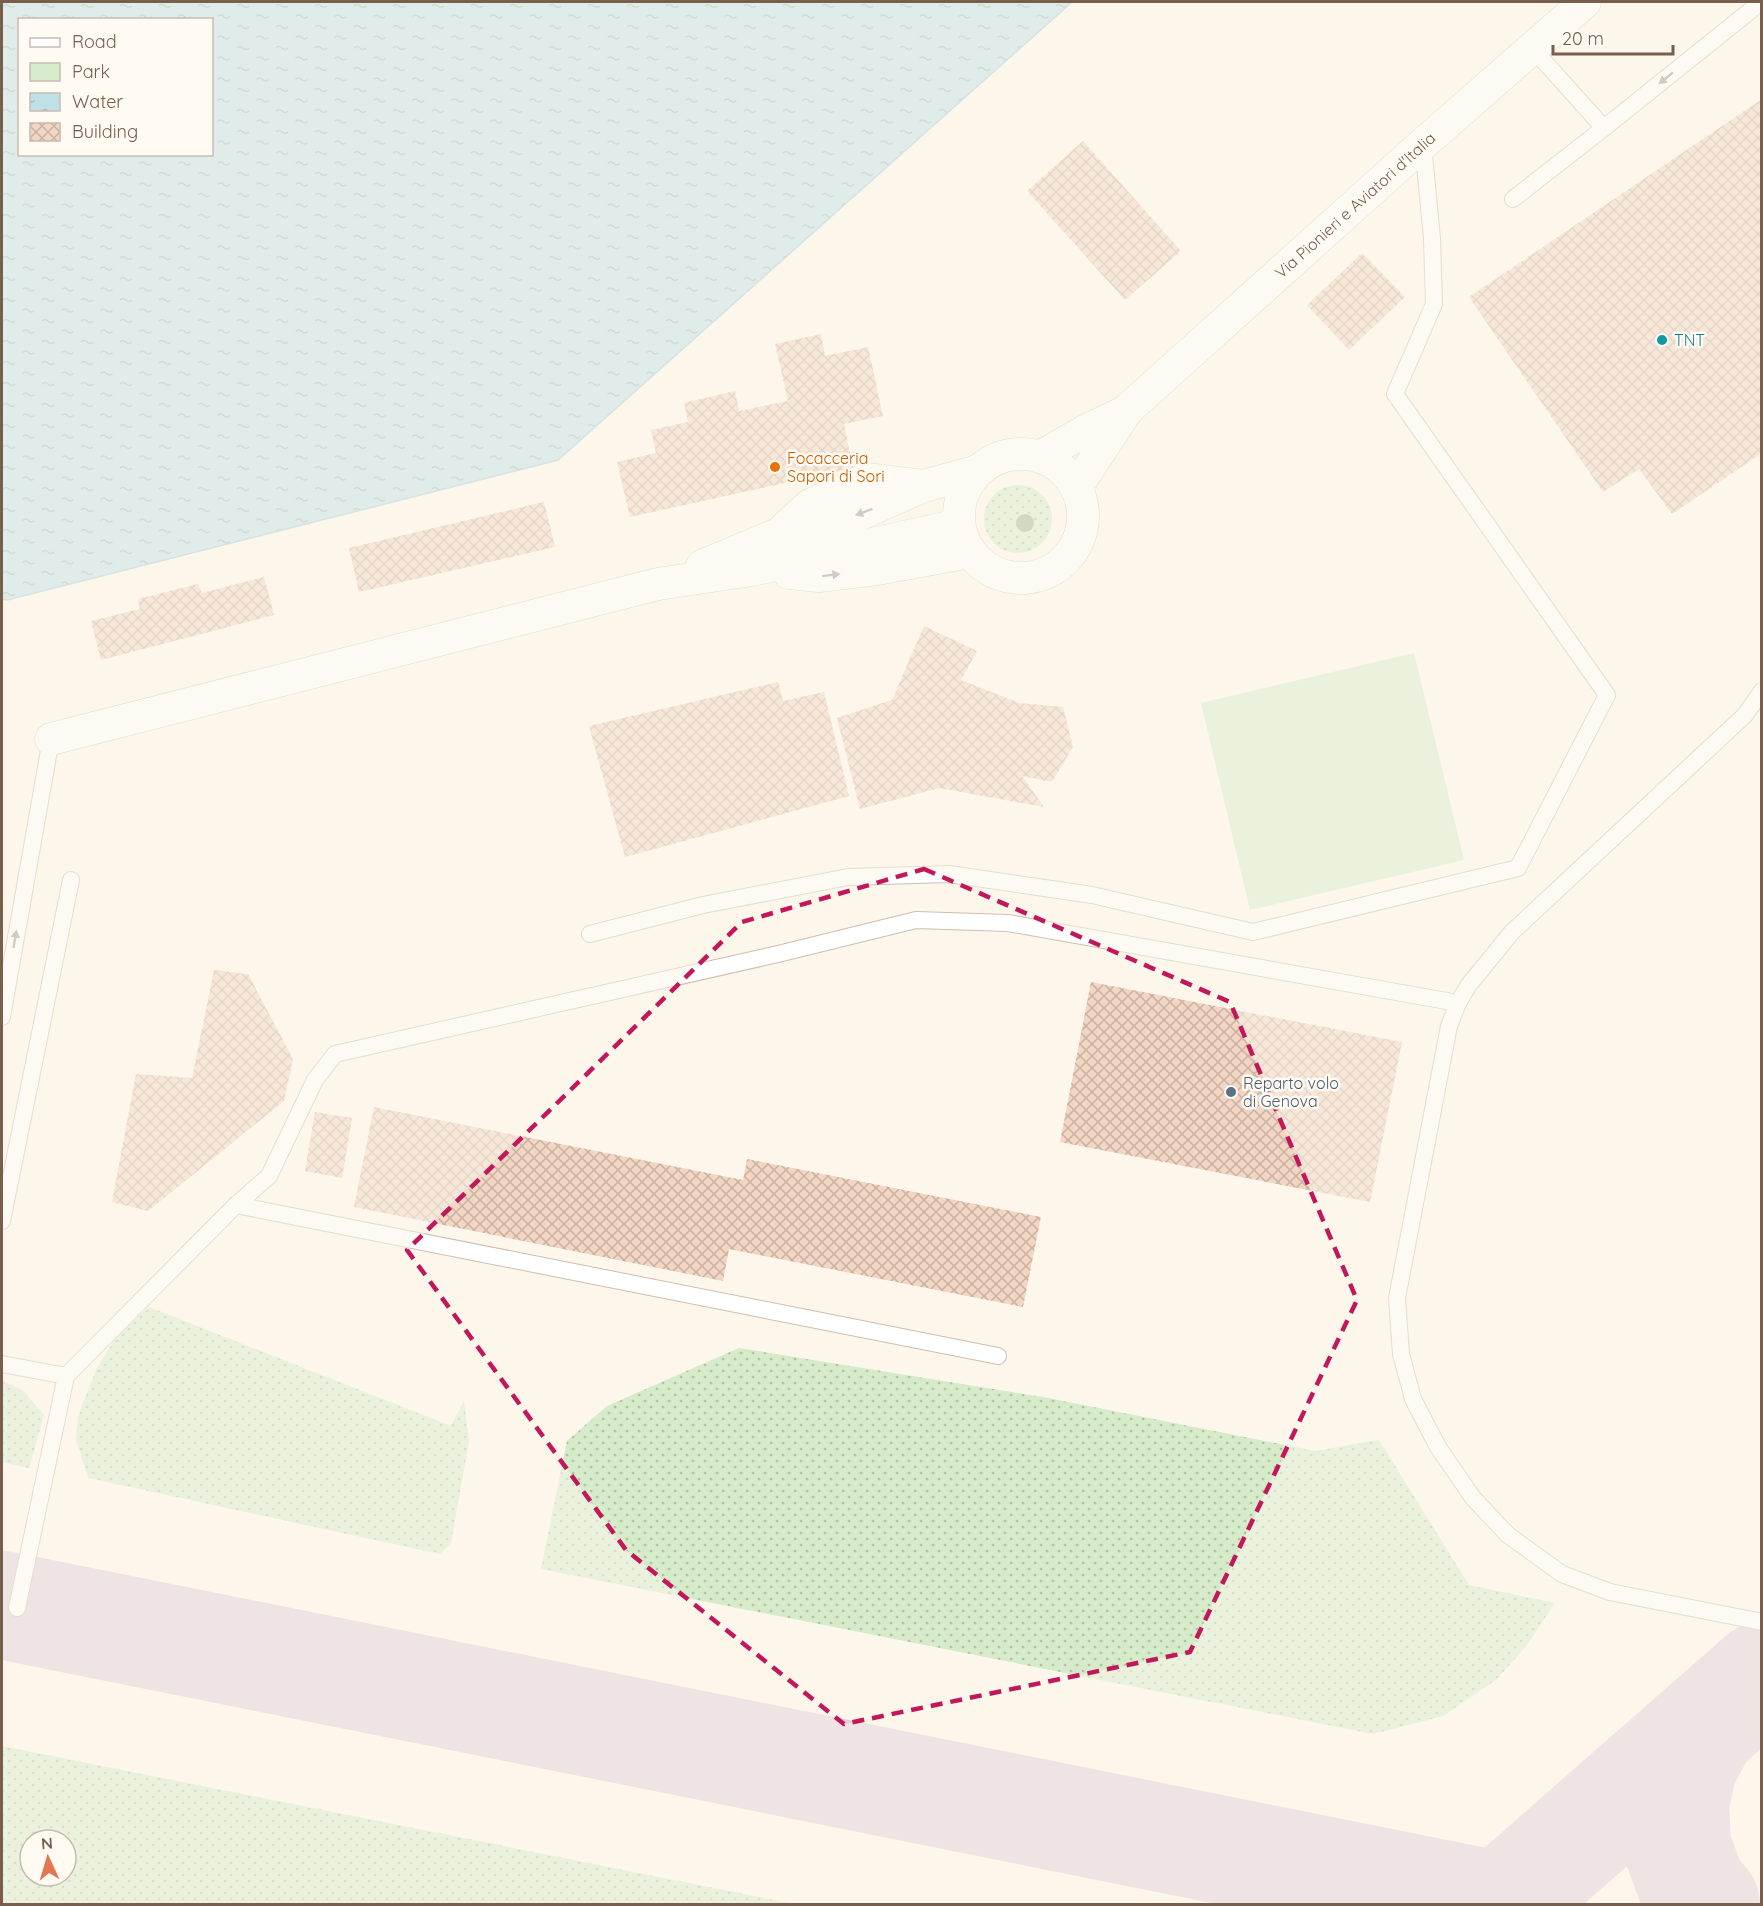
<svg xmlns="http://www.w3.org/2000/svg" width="1763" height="1906" viewBox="0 0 1763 1906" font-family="Quicksand,sans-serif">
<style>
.grass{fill:url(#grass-dots);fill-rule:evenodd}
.park{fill:#d6ebc9}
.water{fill:url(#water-ripples);stroke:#a5cfd8;stroke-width:1.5;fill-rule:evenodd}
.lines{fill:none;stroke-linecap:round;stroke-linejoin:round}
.taxiway{stroke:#dbcfda;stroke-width:108}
.building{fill:url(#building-cross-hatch)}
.service-casing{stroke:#cfbeaf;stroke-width:18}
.minor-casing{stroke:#cfbeaf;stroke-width:33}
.service{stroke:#fff;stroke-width:16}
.minor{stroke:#fff;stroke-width:32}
.tree{fill:#a0b390}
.oneway{fill:#a7968b}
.marked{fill:none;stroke:#c2185b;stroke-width:4.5;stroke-dasharray:12 8;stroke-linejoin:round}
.culture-dot{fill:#0f9aa8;stroke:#fffaf2;stroke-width:2}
.food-dot{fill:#e8710a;stroke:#fffaf2;stroke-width:2}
.service-dot{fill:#5c6f8a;stroke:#fffaf2;stroke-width:2}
.labels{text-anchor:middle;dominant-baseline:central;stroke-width:5;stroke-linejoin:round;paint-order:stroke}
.street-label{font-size:16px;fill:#785e4d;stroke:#fffaf2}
.culture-label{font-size:16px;fill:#0d838f;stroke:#fffaf2;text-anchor:start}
.food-label{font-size:16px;fill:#c56008;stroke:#fffaf2;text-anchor:start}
.service-label{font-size:16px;fill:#4e5e75;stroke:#fffaf2;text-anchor:start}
</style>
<defs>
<pattern id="grass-dots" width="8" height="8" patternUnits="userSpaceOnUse" patternTransform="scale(1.5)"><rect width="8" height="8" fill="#d6ebc9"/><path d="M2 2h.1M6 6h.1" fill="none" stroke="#b2c2a5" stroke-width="1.8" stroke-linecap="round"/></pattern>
<pattern id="water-ripples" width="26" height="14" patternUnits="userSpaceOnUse" patternTransform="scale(1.5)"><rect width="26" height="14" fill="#bfe0e7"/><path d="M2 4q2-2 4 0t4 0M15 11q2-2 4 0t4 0" fill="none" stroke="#a0b9bd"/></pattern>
<pattern id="building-cross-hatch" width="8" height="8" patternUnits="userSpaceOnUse" patternTransform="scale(1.5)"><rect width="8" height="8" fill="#f2d6c3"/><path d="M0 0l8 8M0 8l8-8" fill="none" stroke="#c9b1a1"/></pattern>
</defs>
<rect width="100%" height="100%" fill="#fcf6eb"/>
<g class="grass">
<circle cx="1018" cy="519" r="34"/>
<path d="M149 1307 451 1426 464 1401 469 1441 451 1543 440 1554 88 1478 76 1439 78 1416 96 1370 116 1337Z"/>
<path d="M739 1348 1043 1397 1315 1451 1379 1440 1469 1585 1555 1603 1526 1646 1497 1679 1443 1716 1373 1734 541 1569 567 1441 607 1406Z"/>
<path d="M2 1380 23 1391 44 1415 29 1468 2 1462Z"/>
<path d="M2 1746 794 1904H2ZM30 1840H66V1876H30Z"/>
</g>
<path class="park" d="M1414 653 1464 860 1250 910 1201 703Z"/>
<path class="water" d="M2 2H1072L558 460 7 600 2 599ZM20 20H212V154H20Z"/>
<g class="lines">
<g class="taxiway">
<path d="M2 1605 1491 1904"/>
<path d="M1703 1728 1683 1766 1675 1804 1677 1846 1692 1887 1706 1904"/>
<path d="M1502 1904 1762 1676"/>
</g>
</g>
<g class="building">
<path d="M1762 99V453L1672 514 1639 469 1603 492 1469 297Z"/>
<path d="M1083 141 1181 251 1125 300 1027 191Z"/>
<path d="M1362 253 1405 297 1349 350 1307 305Z"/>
<path d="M821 334 825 356 868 347 883 416 844 424 853 468 630 517 617 462 656 453 651 430 688 422 684 403 735 391 739 411 788 401 775 344Z"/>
<path d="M544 502 555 547 359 592 349 548Z"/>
<path d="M264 577 274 615 101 660 91 621 140 609 138 599 198 584 202 593Z"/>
<path d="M924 626 977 651 961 680 1019 703 1063 707 1073 747 1052 782 1022 776 1044 807 939 788 860 809 837 718 892 700Z"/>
<path d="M778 682 783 701 824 692 849 796 625 857 589 726Z"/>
<path d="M214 970 248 974 293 1059 284 1101 148 1211 112 1202 136 1074 192 1078Z"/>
<path d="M1091 982 1402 1042 1370 1202 1060 1142Z"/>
<path d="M374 1107 743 1180 747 1159 1041 1217 1023 1307 729 1249 723 1281 354 1207Z"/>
<path d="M315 1112 352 1118 342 1178 305 1171Z"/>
</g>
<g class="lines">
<defs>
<g id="service">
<path d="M1532 48 1604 128 1761 2"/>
<path d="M1513 199 1604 128"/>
<path d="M590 934 703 905 848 877 949 874 1092 895 1253 932 1518 868 1607 695 1395 394 1434 304 1432 239 1423 144"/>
<path d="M1458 1003 1449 1026 1397 1298 1401 1354 1413 1399 1438 1447 1473 1498 1508 1535 1562 1574 1610 1592 1762 1622"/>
<path d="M2 1017 51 739"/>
<path d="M236 1205 998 1356"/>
<path d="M2 1221 71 880"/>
<path d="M2 1364 66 1376 17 1608"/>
<path d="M66 1376 236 1205 269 1176 315 1080 335 1054 778 954 916 920 1008 923 1458 1003 1468 986 1512 932 1745 715 1762 691"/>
</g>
<g id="minor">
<circle cx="1021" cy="516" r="62"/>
<path d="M1040 457 1085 431 1127 411"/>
<path d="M1076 488 1127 410 1423 144 1585 2"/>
<path d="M786 527 810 505 866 479 923 486"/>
<path d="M702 566 778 534 860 514 924 486 978 471"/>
<path d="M789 573 819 576 877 569 970 552"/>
<path d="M51 739 658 584 752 570 959 525"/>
</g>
</defs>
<use href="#service" class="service-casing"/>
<use href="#minor" class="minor-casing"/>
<use href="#service" class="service"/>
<use href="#minor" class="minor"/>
</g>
<circle class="tree" cx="1025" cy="523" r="9"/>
<defs><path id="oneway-solid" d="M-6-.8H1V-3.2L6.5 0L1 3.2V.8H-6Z" transform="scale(1.5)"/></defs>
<g class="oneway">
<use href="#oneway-solid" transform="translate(1666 78) rotate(141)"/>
<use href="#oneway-solid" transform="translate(864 512) rotate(159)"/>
<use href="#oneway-solid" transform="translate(831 575) rotate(-7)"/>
<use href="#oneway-solid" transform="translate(15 939) rotate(-80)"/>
</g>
<path d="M0 0H1763V1906H0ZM924 869 1230 1002 1357 1300 1190 1652 844 1724 626 1550 407 1250 742 922Z" fill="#fcf6eb" fill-opacity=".55" fill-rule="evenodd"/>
<path class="marked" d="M924 869 1230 1002 1357 1300 1190 1652 844 1724 626 1550 407 1250 742 922Z"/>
<circle class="culture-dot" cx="1662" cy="340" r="6"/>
<circle class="food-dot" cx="775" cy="467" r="6"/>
<circle class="service-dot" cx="1231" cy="1092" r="6"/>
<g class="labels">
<g class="street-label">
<text transform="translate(1355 205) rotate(-42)">Via Pionieri e Aviatori d'Italia</text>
</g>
<g class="culture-label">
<text x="1674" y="340">TNT</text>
</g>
<g class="food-label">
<text x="787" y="458">Focacceria<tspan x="787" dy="18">Sapori di Sori</tspan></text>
</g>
<g class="service-label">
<text x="1243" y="1083">Reparto volo<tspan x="1243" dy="18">di Genova</tspan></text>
</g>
</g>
<rect width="1763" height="1906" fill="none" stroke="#785e4d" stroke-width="6"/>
<rect x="18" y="18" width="195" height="138" fill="#fffaf2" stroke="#c9bcb0" stroke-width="1.5"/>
<rect x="30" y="38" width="30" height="9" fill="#ffffff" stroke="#c9bcb0" stroke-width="1.5"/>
<text x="72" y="48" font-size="18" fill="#785e4d">Road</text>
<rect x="30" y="63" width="30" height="18" fill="#d6ebc9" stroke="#c9bcb0" stroke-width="1.5"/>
<text x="72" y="78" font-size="18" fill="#785e4d">Park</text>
<rect x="30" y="93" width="30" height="18" fill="url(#water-ripples)" stroke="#c9bcb0" stroke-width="1.5"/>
<text x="72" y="108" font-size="18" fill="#785e4d">Water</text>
<rect x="30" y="123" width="30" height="18" fill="url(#building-cross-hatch)" stroke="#c9bcb0" stroke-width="1.5"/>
<text x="72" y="138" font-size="18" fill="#785e4d">Building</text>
<g transform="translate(48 1858) rotate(356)"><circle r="28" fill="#fffaf2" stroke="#c9bcb0" stroke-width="1.5"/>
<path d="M0-4.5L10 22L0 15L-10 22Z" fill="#e37653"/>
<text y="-9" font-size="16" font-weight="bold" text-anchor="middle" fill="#785e4d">N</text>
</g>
<path d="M1553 45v9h120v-9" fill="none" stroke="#785e4d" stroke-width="3"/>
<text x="1562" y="45" font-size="18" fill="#785e4d" stroke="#fffaf2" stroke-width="4.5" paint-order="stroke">20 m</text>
</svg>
